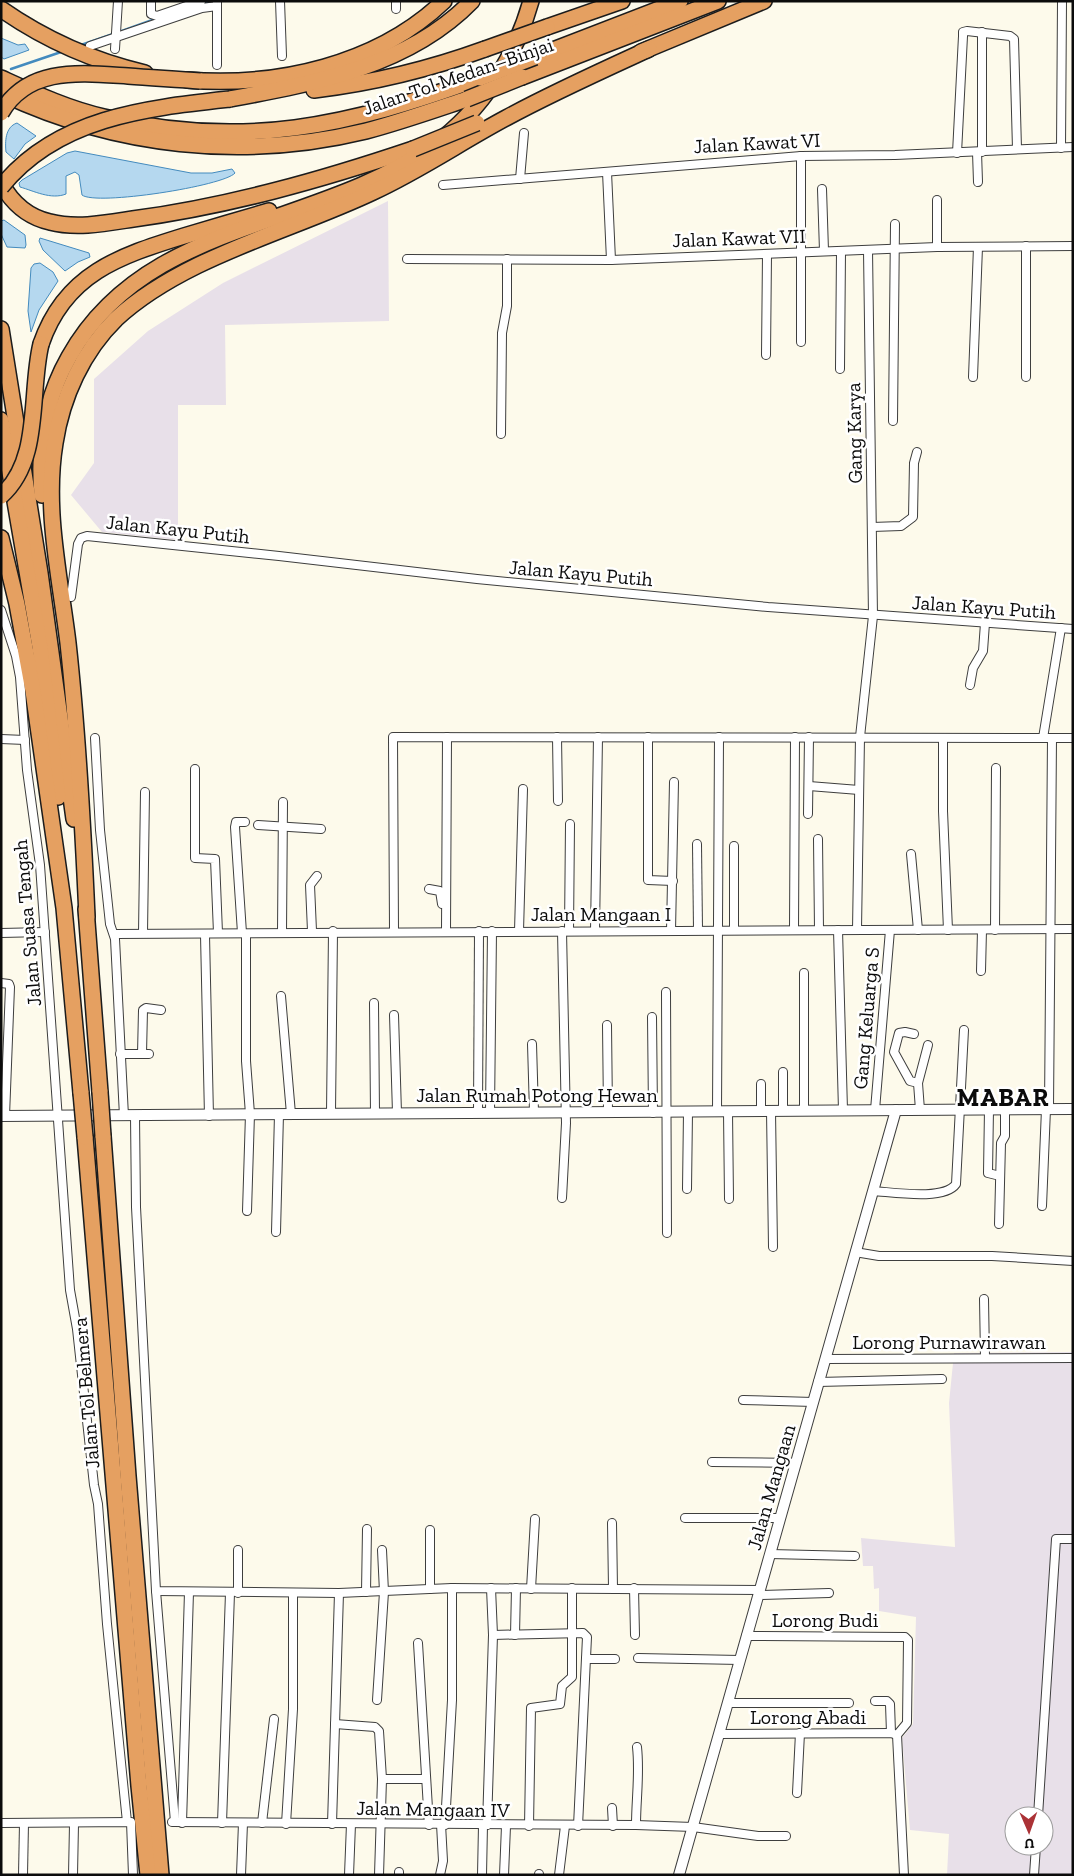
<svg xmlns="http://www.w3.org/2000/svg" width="1074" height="1876" viewBox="0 0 1074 1876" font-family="'Zilla Slab',serif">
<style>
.industrial{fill:#e8e0e9;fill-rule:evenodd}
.water{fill:#b5d8ef;stroke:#448bbe}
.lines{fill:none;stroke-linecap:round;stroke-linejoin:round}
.stream{stroke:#448bbe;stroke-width:2.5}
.minor-casing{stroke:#3e3e3e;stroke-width:10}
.tertiary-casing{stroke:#3e3e3e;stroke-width:12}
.motorway-casing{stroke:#1c1c1c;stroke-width:18}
.minor{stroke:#fff;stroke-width:8}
.tertiary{stroke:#fff;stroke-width:10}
.motorway{stroke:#e5a061;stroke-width:15}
.motorway-bridge-casing{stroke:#1c1c1c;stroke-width:18;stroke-linecap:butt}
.motorway-bridge{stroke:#e5a061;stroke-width:15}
.labels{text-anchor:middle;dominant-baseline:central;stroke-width:5;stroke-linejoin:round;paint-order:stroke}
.street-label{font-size:20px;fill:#0b0b0b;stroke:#fff}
.district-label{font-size:25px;font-weight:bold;letter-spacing:1px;fill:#0b0b0b;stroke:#fff}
</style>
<rect width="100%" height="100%" fill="#fdfaeb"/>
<g class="industrial">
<path d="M388 201 389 321 225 325 226 405H178V540L102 532 71 495 94 463V379L148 331 223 283Z"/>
<path d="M1073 1352V1875H947L949 1834 910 1830 902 1738 913 1724 916 1617 879 1611V1588L874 1589 873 1566H863L861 1538 955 1547 949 1403 954 1353ZM1014 1816H1044V1846H1014Z"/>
</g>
<g class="water">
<path d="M1 38 18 45 25 44 29 50 4 59 1 57Z"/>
<path d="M17 123 36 136 25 144 14 159 6 152C5 142 5 127 17 123Z"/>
<path d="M75 151 191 173H212L232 169 235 173C224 186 96 206 82 195L79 175 75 172 66 176V194C51 200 34 191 20 187L19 183 22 180 67 153Z"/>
<path d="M4 220 25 235 26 245 25 248 7 247 1 234V221Z"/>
<path d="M40 238 89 253 90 257 78 262 65 271 43 250 39 241Z"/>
<path d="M40 263 53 272 58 281 39 310 31 332 28 311 31 268 34 264Z"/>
</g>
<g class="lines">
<g class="stream">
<path d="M201 4 212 1"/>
<path d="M119 32 158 18"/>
<path d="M81 45 113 34"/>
<path d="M11 69 64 51"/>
</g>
<defs>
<g id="minor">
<path d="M151 1V14L157 16 201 1"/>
<path d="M280 1 282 56"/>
<path d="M396 9V1"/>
<path d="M982 32V152"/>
<path d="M90 46 202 8 217 6"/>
<path d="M115 49 118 1"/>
<path d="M217 65V2"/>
<path d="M1061 148 1062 1"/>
<path d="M977 152 978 182"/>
<path d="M957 153 963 36V32L967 31 1010 36 1014 39 1017 149"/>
<path d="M607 172 611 260"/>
<path d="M520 179 524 133"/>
<path d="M443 185 801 156 895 155 1073 147"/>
<path d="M822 189 824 251"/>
<path d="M937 247V200"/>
<path d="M407 259 611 260 937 247 1073 246"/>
<path d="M801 342V156"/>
<path d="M766 355 767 254"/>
<path d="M840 369 841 251"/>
<path d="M973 377 978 247"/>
<path d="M1026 377V246"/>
<path d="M893 421 895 224"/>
<path d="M501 434 502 333 507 306V259"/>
<path d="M872 527 901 526 913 517 914 463 917 452"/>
<path d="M71 597 78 544 81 538 87 536 279 556 477 579 768 607 1073 629"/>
<path d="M1 610 16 656 20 677 27 770 40 865 70 1290 77 1329 94 1485 98 1504 107 1624 127 1822"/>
<path d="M970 685 973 668 983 651 985 623"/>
<path d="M557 737 558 801"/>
<path d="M648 737V880L673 881"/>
<path d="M95 738 100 830 110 924 115 939 124 1116"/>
<path d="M943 738V811L948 930"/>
<path d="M1043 738 1061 628"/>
<path d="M1 739 25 740"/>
<path d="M195 769V858L215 859 218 933"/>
<path d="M809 786 859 790"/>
<path d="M808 814 809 737"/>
<path d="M258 825 321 829"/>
<path d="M818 839 819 930"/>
<path d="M697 844 698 930"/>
<path d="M911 854 918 930"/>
<path d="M429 889 440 891 442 904"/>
<path d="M734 930V846"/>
<path d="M794 930 795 737"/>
<path d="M838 930 843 1110"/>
<path d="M857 930 860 737 873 616 868 250"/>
<path d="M995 930 996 768"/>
<path d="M312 931 310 885 317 876"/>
<path d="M394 931 393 737 1073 738"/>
<path d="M446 931 447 737"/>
<path d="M519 931 523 789"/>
<path d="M562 931 566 1123 562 1198"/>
<path d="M569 931 570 824"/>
<path d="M595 931 598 737"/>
<path d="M671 931 674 782"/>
<path d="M282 932 283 802"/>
<path d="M1 933 45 932"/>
<path d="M143 933 145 792"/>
<path d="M242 933 235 827 236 822H245"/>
<path d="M115 934 1073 929"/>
<path d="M246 934V1061L250 1114 247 1211"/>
<path d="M205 935 209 1116"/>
<path d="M981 971 982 930"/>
<path d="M1 983 9 984 10 987 5 1116"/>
<path d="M666 992 667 1233"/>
<path d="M281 996 291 1114"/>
<path d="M374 1003 375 1113"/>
<path d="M394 1015 397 1113"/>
<path d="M652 1017 653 1113"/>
<path d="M607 1025 608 1112"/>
<path d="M914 1034 905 1032 899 1033 894 1052 910 1081 918 1083"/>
<path d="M532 1044 534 1112"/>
<path d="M120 1054H149"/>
<path d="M142 1054 143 1010 146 1008 161 1010"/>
<path d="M783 1072V1111"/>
<path d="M761 1084V1111"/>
<path d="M989 1109 988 1173 1000 1176"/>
<path d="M1049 1109 1052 738"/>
<path d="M875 1110 890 930"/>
<path d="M920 1110 918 1083 928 1045"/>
<path d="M771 1111 773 1247"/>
<path d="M804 1111V973"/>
<path d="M478 1112 479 931"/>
<path d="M490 1112 492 931"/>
<path d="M717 1112 719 737"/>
<path d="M728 1112 729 1199"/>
<path d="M331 1113 333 931"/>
<path d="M135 1116 136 1207 156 1591 339 1593 452 1588 760 1590"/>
<path d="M687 1189 688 1112"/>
<path d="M873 1191C892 1192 944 1201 956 1184L964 1030"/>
<path d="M1042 1206 1046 1109"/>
<path d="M999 1224 1001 1143 1005 1136V1109"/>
<path d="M276 1232 279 1114"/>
<path d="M855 1252 879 1256H992L1073 1261"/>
<path d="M984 1299 985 1357"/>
<path d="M825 1359 1073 1358"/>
<path d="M818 1382 942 1379"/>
<path d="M743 1400 813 1402"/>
<path d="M712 1462 796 1463"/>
<path d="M685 1518H780"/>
<path d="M612 1523 613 1588"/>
<path d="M430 1530V1589"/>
<path d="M770 1554 855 1556"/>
<path d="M634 1588 635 1635"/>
<path d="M531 1589 535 1519"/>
<path d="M156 1591 175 1822"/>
<path d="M366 1592 367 1529"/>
<path d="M238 1593V1550"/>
<path d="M758 1595 829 1593"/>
<path d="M493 1635 583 1633 587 1637 578 1826"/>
<path d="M515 1635 516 1588"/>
<path d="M746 1636 905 1637 908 1640 907 1723 897 1735"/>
<path d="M418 1643 429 1825"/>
<path d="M638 1658 740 1660"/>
<path d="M586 1659H615"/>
<path d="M377 1700 384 1592 382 1550"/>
<path d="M875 1701H887L890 1704 891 1733"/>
<path d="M728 1703H849"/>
<path d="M335 1724 375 1727 379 1731 382 1779 379 1875"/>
<path d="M719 1734 891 1733 897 1735"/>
<path d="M897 1735 904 1875"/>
<path d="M382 1779H426"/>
<path d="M797 1793 800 1733"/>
<path d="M612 1808 613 1826"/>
<path d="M1038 1816 1056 1539H1073"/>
<path d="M172 1822 636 1825 693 1827 758 1836H786"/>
<path d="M1 1823 131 1822 133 1875"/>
<path d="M182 1823 189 1592"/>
<path d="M222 1823 230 1593"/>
<path d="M262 1823 274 1719"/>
<path d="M286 1824 293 1709V1593"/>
<path d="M332 1824 339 1593"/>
<path d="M445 1825 452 1700V1588"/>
<path d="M487 1825 493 1635 491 1588"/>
<path d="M636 1825C636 1799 640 1774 637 1747"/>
<path d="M529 1826 531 1708 560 1704 562 1686 572 1677V1588"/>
<path d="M23 1875 24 1823"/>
<path d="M73 1875 74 1824"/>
<path d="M241 1875 243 1823"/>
<path d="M349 1875 351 1824"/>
<path d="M399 1875V1872"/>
<path d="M440 1875 443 1861 441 1824"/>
<path d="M482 1875 483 1825"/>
<path d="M504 1875 506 1826"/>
<path d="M539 1875V1874"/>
<path d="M559 1875 565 1826"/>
<path d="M1034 1875 1036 1846"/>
</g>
<g id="tertiary">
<path d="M1 1116 1073 1109"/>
<path d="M679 1875 896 1110"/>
</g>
<g id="motorway">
<path d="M1 9C44 39 93 61 145 73"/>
<path d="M547 27 622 1"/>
<path d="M641 52 764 1"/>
<path d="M535 57 680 1"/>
<path d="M522 77 718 1"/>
<path d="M1 78C34 93 68 109 104 117 243 150 349 126 480 78"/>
<path d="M187 80C277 87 377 65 444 1"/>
<path d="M314 90C373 83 430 69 485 49"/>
<path d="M1 93C115 147 243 161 366 131 400 122 434 110 467 99"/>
<path d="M230 99C316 83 409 66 472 1"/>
<path d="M1 183C12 203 28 217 50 222 77 229 107 223 133 219 229 206 321 180 413 149"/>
<path d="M1 329 40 573 74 819"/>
<path d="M41 344C65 274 119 256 184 236 212 228 241 219 269 211"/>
<path d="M1 420 40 647 58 797"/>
<path d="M42 495C38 448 45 399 69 357 146 219 317 230 434 145 482 110 515 58 531 1"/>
<path d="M1 538 17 604 33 691 64 908 81 1093"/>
<path d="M86 909 100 1092"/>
<path d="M87 917C83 826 78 734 68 643 60 577 44 509 55 443 62 397 83 351 116 319 183 257 291 231 373 192 419 171 461 142 506 118 552 93 601 71 649 49"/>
<path d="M103 1136 128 1476 161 1875"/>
<path d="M85 1137 139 1786 148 1875"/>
</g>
</defs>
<use href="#minor" class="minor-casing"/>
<use href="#tertiary" class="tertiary-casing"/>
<use href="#motorway" class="motorway-casing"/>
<use href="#minor" class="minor"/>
<use href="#tertiary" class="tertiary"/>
<use href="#motorway" class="motorway"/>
<defs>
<g id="motorway-bridge">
<path d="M485 49 547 27"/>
<path d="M480 78 535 57"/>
<path d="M467 99 522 77"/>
<path d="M1 113C28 66 81 73 128 76 152 78 176 79 200 81"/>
<path d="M413 149 477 123"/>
<path d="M1 187C57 117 147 108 230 99"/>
<path d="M1 496C42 460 29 393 41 344"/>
<path d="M100 1092 103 1136"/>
<path d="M81 1093 85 1137"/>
</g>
</defs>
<use href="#motorway-bridge" class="motorway-bridge-casing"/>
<use href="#motorway-bridge" class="motorway-bridge"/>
</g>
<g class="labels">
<g class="street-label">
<text transform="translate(458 76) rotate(-19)">Jalan Tol Medan–Binjai</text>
<text transform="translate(757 143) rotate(-3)">Jalan Kawat VI</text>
<text transform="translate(739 238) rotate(-2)">Jalan Kawat VII</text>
<text transform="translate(854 433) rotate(-91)">Gang Karya</text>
<text transform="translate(178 529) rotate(6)">Jalan Kayu Putih</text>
<text transform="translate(581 573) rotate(5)">Jalan Kayu Putih</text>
<text transform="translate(984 607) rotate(4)">Jalan Kayu Putih</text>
<text x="601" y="914">Jalan Mangaan I</text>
<text transform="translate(27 923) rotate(-95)">Jalan Suasa Tengah</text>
<text transform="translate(866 1018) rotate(-85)">Gang Keluarga S</text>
<text x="537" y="1095">Jalan Rumah Potong Hewan</text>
<text x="949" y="1342">Lorong Purnawirawan</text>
<text transform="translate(86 1393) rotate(-95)">Jalan Tol Belmera</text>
<text transform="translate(771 1487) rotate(-74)">Jalan Mangaan</text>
<text x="825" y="1620">Lorong Budi</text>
<text x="808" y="1717">Lorong Abadi</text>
<text transform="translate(433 1809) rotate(1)">Jalan Mangaan IV</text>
</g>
<g class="district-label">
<text x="1003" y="1097">MABAR</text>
</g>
</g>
<rect width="1074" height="1876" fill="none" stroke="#0b0b0b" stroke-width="5"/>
<g transform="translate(1029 1831) rotate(178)"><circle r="24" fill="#ffffff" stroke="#9d9d9d"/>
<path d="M0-4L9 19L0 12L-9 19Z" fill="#ab3236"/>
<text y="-8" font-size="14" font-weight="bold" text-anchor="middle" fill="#0b0b0b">U</text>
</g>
</svg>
